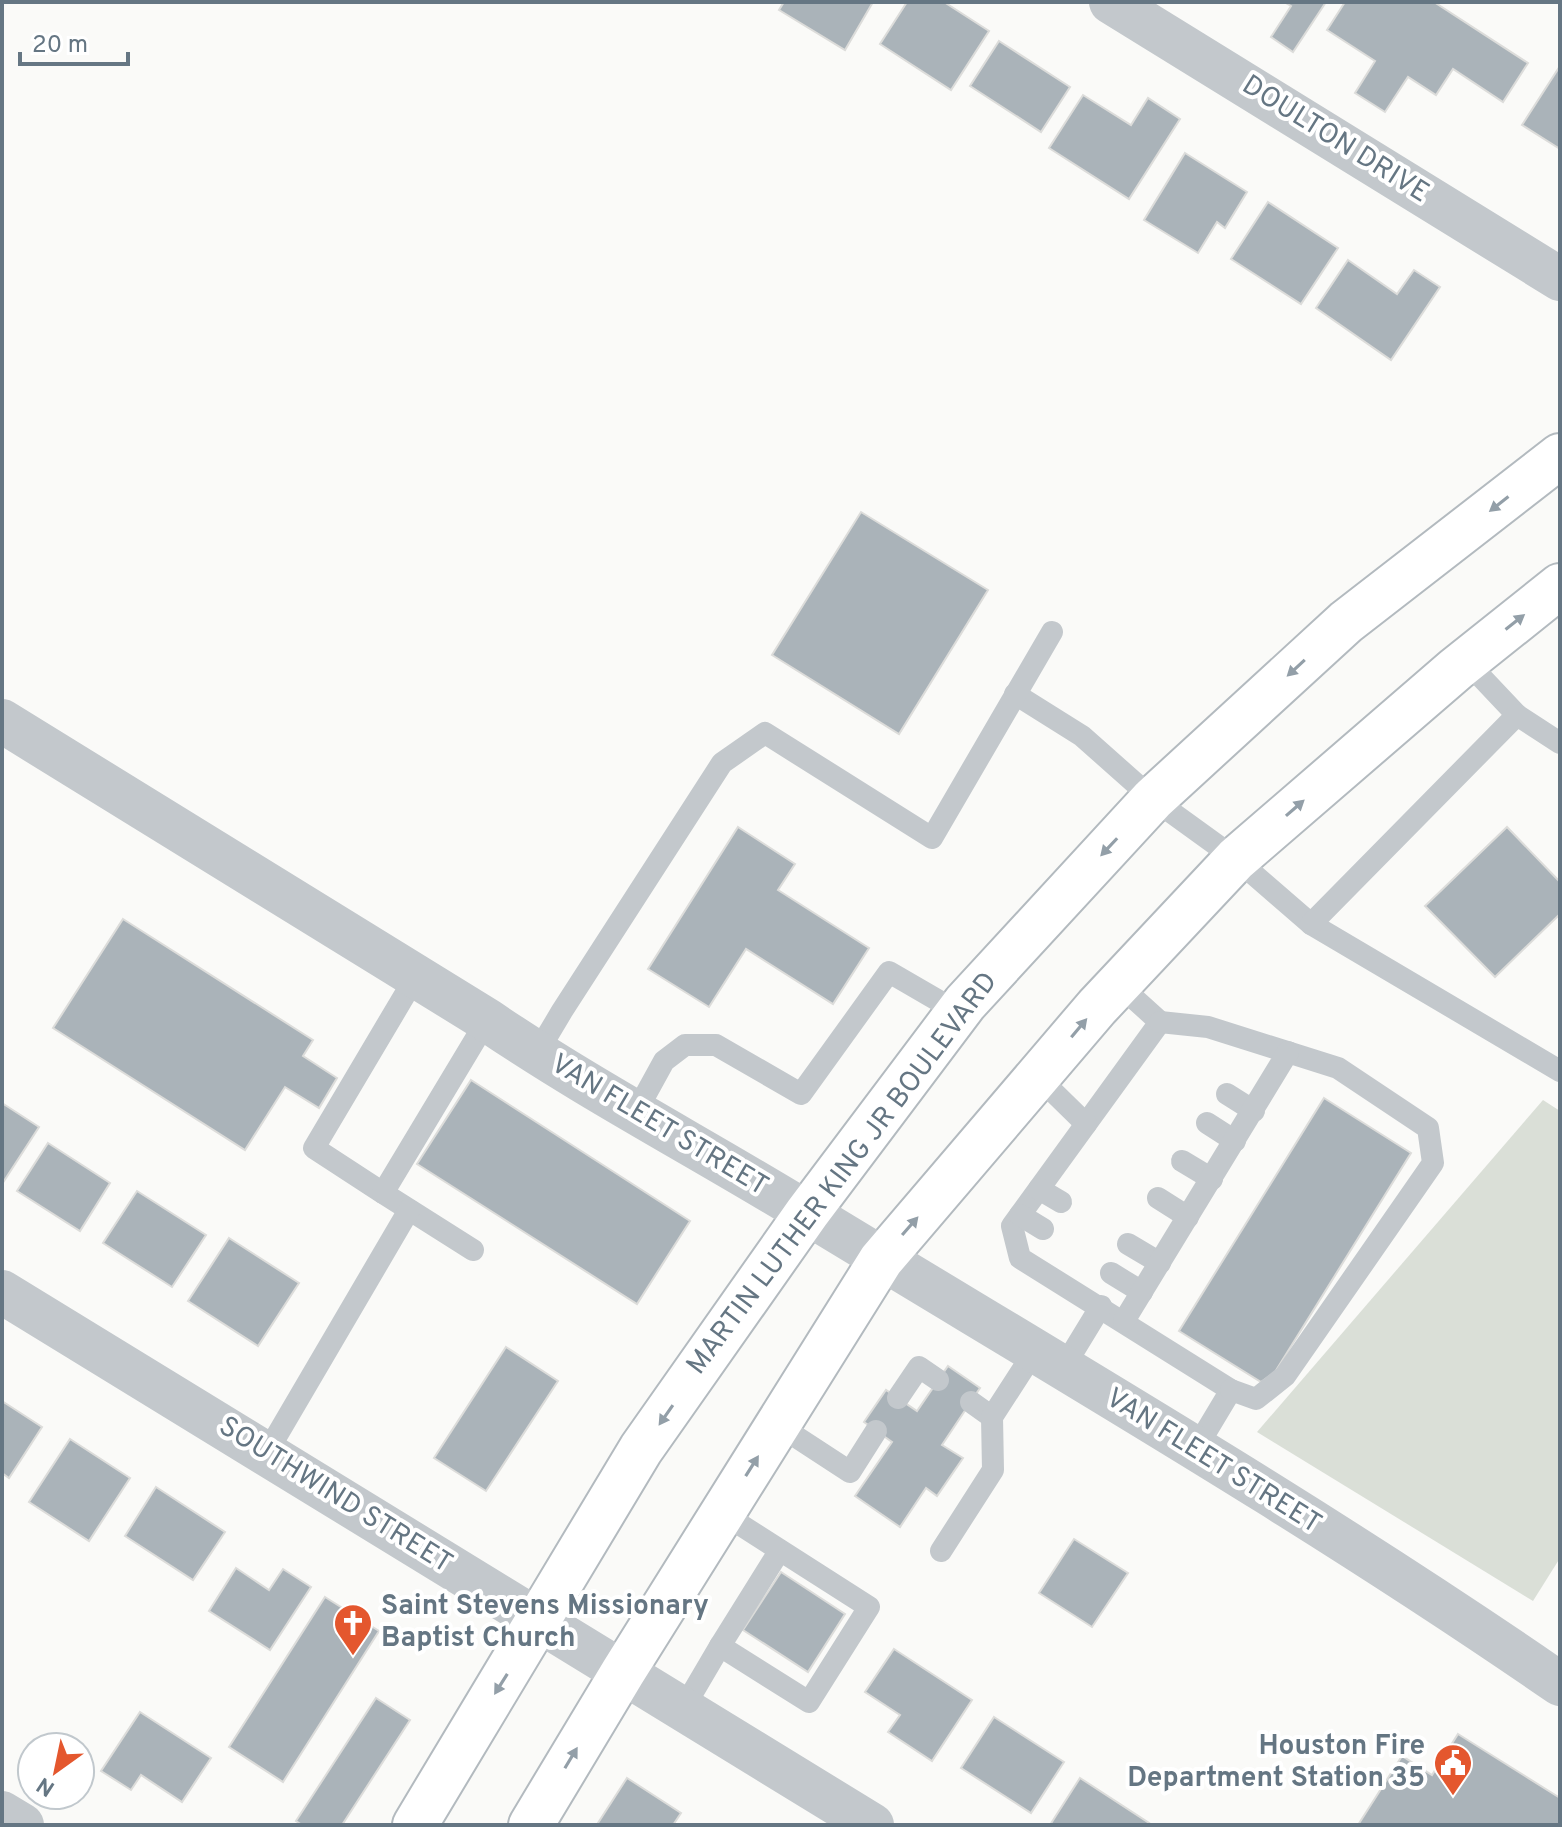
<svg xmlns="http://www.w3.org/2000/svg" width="1562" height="1827" viewBox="0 0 1562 1827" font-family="Overpass,sans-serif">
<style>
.green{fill:#dadfd7}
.building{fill:#aab3b9;stroke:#dcdcda;stroke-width:2}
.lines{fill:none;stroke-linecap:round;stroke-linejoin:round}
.secondary-casing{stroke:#b3babf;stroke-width:48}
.service{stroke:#c3c8cc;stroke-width:22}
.minor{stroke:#c3c8cc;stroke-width:44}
.secondary{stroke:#fff;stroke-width:44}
.oneway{fill:#939fa8}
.labels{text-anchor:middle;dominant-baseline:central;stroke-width:8;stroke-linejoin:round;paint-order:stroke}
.street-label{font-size:28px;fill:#657683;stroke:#fff}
.poi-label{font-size:28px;font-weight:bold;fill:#657683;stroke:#fff;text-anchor:start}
</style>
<rect width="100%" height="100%" fill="#fafaf8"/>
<path class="green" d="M1543 1100 1560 1111V1558L1533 1601 1257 1432Z"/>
<g class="building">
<path d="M784 2H873L845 50 779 10Z"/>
<path d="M907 2H944L989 31 951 90 880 44Z"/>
<path d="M1284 2H1326L1293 52 1271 37 1291 6Z"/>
<path d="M1345 2H1434L1528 63 1503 102 1453 69 1436 95 1408 77 1385 112 1355 93 1375 61 1327 30Z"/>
<path d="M999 41 1070 87 1041 132 970 86Z"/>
<path d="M1560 66V149L1522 125Z"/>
<path d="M1083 95 1131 125 1148 98 1180 119 1129 199 1049 148Z"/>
<path d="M1185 153 1247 192 1225 228 1217 222 1198 253 1144 220Z"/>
<path d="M1268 202 1338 248 1301 304 1231 259Z"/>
<path d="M1348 260 1397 294 1414 270 1440 287 1391 360 1316 308Z"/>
<path d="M861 512 988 590 899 734 772 655Z"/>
<path d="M738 827 795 864 778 890 869 948 833 1004 746 949 709 1007 648 969Z"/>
<path d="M1507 827 1560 882V914L1495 977 1425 906Z"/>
<path d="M123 919 313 1040 303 1056 337 1078 319 1108 285 1087 245 1150 53 1028Z"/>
<path d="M471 1080 690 1221 637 1304 417 1164Z"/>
<path d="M1324 1098 1411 1153 1275 1372 1261 1382 1179 1331Z"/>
<path d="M2 1103 39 1127 2 1184Z"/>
<path d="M48 1143 110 1183 80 1231 17 1191Z"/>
<path d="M137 1191 206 1235 172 1287 103 1243Z"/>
<path d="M229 1238 299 1283 258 1346 188 1301Z"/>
<path d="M506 1347 558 1381 486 1491 434 1458Z"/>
<path d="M948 1366 980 1388 942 1445 963 1458 937 1496 926 1488 900 1527 855 1496 892 1442 864 1422 886 1390 917 1411Z"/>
<path d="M2 1401 42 1427 9 1478 2 1473Z"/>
<path d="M70 1439 130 1478 89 1541 29 1502Z"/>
<path d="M156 1487 225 1532 193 1580 125 1536Z"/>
<path d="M1074 1539 1128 1573 1092 1627 1039 1593Z"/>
<path d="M236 1568 269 1590 283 1569 311 1587 270 1650 209 1611Z"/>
<path d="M781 1572 845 1614 808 1672 743 1630Z"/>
<path d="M325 1597 379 1631 283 1782 229 1747Z"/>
<path d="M894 1649 972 1700 932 1761 888 1732 900 1715 865 1692Z"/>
<path d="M376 1698 410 1720 342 1825H302L296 1821Z"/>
<path d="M140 1712 211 1758 182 1802 141 1775 131 1790 101 1771Z"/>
<path d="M994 1717 1064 1762 1031 1813 961 1768Z"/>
<path d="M1458 1734 1560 1798V1825H1358L1402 1756 1432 1775Z"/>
<path d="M627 1778 681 1813 673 1825H601L598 1823Z"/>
<path d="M1080 1778 1149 1823 1147 1825H1050Z"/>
</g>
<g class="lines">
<defs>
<g id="secondary">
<path d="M415 1825 641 1449 807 1213 965 1003 1153 799 1346 622 1560 456"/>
<path d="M531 1825 623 1672 881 1260 1097 1007 1236 859 1456 669 1560 586"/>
</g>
</defs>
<use href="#secondary" class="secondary-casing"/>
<g class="service">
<path d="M1466 661 1517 715"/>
<path d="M1015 694 1082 736 1153 799 1236 859 1311 924 1560 1071"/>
<path d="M1311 924 1517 715 1560 743"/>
<path d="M1118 984 1160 1022 1012 1226 1020 1258 1231 1390 1195 1450"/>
<path d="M1160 1022 1208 1027 1338 1068 1428 1128 1433 1163 1285 1376 1256 1399 1231 1390"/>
<path d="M537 1053 562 1011 722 763 765 733 932 838 1052 632"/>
<path d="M1038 1077 1086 1124"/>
<path d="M1227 1094 1254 1111"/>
<path d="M636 1112 664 1061 685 1045H716L801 1094 889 972 958 1012"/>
<path d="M1207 1123 1235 1141"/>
<path d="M1182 1161 1212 1179"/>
<path d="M1039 1189 1061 1202"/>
<path d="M383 1193 314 1148 416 976"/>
<path d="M1158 1198 1188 1217"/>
<path d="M1020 1215 1043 1229"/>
<path d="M1128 1244 1160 1263"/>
<path d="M473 1250 383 1193 487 1020"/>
<path d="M1111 1273 1142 1292"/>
<path d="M1124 1321 1288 1052"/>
<path d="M1062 1370 1101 1306"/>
<path d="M898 1398 919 1367 938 1380"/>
<path d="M971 1402 992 1417"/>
<path d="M778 1425 850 1472 876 1431"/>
<path d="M266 1454 409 1210"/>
<path d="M722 1513 869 1607 809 1702 720 1646 780 1550"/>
<path d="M941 1551 993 1470 992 1417 1034 1352"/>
<path d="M683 1709 720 1646"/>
</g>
<g class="minor">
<path d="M1111 2 1560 279"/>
<path d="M2 721 487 1020C590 1090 701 1148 807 1213 1060 1367 1317 1516 1560 1684"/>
<path d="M2 1292 872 1825"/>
<path d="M2 1813 22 1825"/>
</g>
<use href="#secondary" class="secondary"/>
</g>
<defs><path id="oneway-solid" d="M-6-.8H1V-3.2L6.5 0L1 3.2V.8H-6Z" transform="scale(2)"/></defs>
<g class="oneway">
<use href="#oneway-solid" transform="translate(1499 504) rotate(142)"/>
<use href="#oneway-solid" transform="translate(1515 622) rotate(-38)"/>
<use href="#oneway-solid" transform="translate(1296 668) rotate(137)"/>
<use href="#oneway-solid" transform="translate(1295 808) rotate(-41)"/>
<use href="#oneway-solid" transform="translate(1109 847) rotate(133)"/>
<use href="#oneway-solid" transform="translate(1079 1028) rotate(-50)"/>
<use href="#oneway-solid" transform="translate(910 1226) rotate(-49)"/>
<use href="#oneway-solid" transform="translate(666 1415) rotate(125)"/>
<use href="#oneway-solid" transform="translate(752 1466) rotate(-58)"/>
<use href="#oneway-solid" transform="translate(501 1684) rotate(122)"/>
<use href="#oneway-solid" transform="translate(571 1758) rotate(-59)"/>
</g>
<defs>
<symbol id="church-pin" viewBox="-11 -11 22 30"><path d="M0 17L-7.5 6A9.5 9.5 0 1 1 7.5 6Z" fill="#e4572e" stroke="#fff"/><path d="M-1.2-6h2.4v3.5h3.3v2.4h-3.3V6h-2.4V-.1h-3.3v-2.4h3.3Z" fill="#fff"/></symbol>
<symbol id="civic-pin" viewBox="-11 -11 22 30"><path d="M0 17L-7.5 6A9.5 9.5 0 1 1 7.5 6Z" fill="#e4572e" stroke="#fff"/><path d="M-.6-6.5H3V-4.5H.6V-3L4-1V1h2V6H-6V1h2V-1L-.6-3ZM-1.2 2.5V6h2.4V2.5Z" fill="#fff"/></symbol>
</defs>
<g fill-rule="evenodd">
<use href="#church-pin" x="331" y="1601" width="44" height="60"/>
<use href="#civic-pin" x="1431" y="1741" width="44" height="60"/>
</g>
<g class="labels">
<g class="street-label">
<text transform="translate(1335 140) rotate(32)">DOULTON DRIVE</text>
<text transform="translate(659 1126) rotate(31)">VAN FLEET STREET</text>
<text transform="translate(843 1174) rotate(-53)">MARTIN LUTHER KING JR BOULEVARD</text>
<text transform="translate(1213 1462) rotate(32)">VAN FLEET STREET</text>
<text transform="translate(335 1496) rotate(32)">SOUTHWIND STREET</text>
</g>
<g class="poi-label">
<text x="381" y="1607">Saint Stevens Missionary<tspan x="381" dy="32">Baptist Church</tspan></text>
<text x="1425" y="1747" text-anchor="end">Houston Fire<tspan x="1425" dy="32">Department Station 35</tspan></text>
</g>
</g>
<rect width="1562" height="1827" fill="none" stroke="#657683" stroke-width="8"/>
<g transform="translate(56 1771) rotate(213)"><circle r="38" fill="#ffffff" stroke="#c1c8cd" stroke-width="2"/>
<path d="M0-6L14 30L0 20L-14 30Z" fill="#e4572e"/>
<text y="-12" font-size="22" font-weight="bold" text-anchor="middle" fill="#657683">N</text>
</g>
<path d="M20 52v12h108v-12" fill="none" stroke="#657683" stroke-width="4"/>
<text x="32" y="52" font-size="24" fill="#657683" stroke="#ffffff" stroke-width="6" paint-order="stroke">20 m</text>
</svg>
